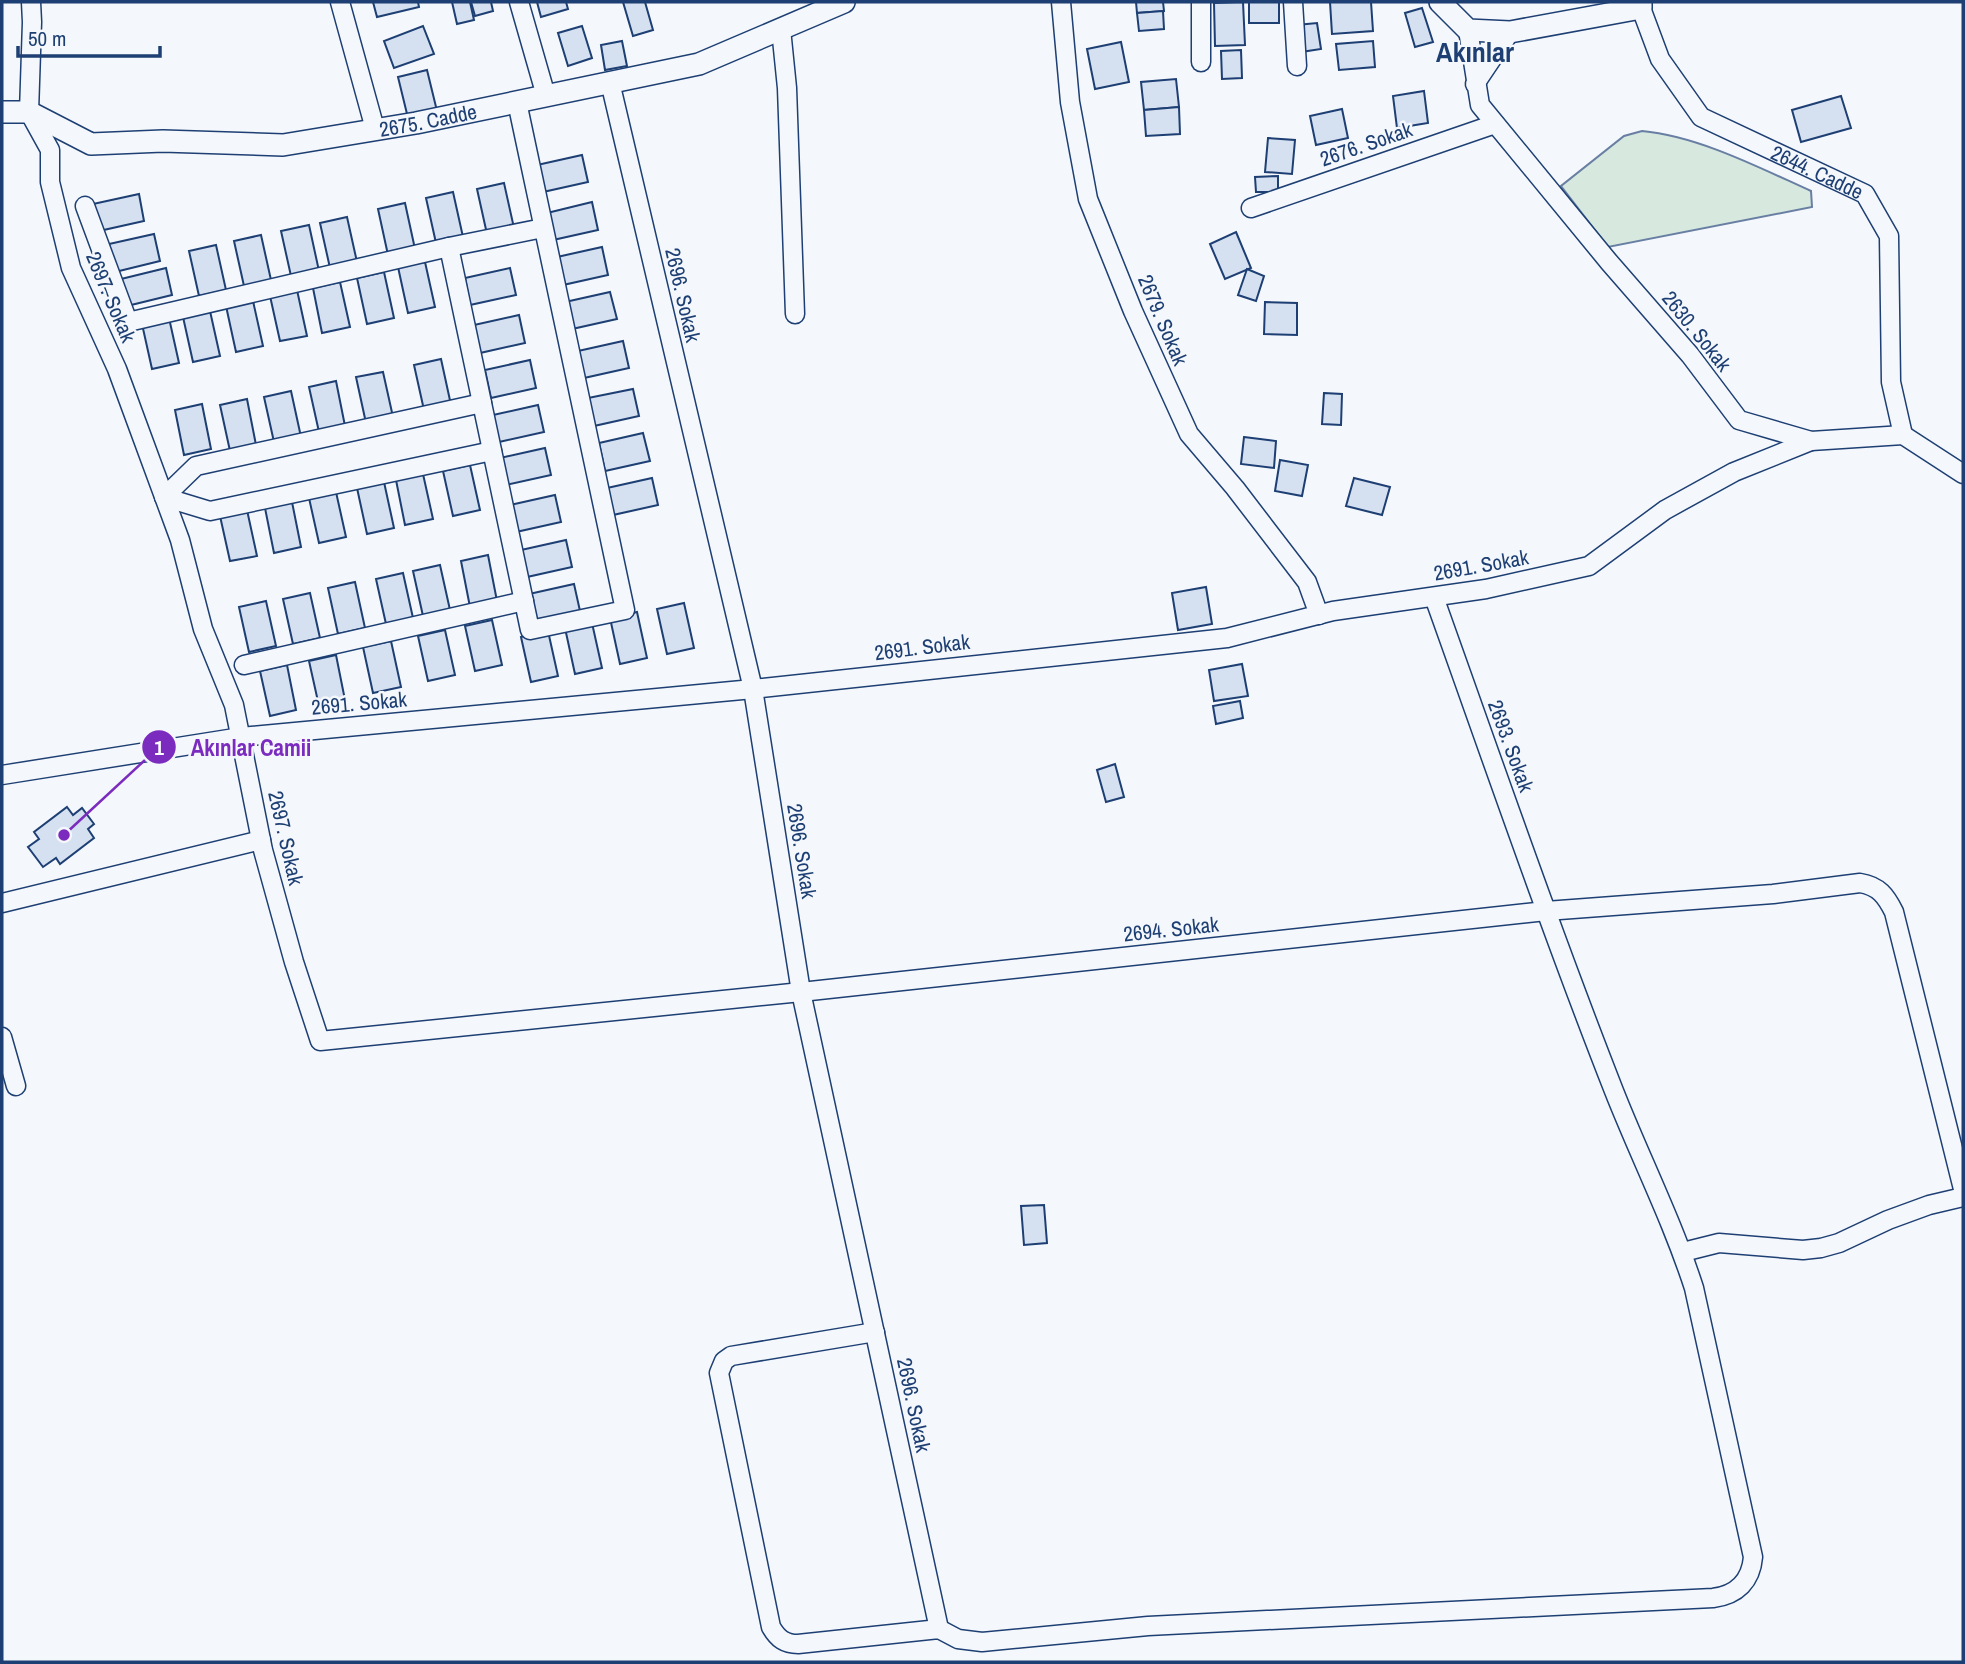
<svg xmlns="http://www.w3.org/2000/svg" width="1965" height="1664" viewBox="0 0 1965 1664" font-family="'Archivo Narrow',sans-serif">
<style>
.green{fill:#d7e8df;stroke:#687fa3;stroke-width:2}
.building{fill:#d5e0f0;stroke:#1d3f73;stroke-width:2}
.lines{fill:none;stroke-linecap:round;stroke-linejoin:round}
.minor-casing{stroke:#1d3f73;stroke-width:21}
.tertiary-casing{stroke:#1d3f73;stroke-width:24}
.minor{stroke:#f4f7fb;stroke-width:18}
.tertiary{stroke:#f4f7fb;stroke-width:21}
.labels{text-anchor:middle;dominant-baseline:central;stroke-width:5;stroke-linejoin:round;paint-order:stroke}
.street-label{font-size:21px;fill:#1d3f73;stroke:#f4f7fb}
.district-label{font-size:28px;font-weight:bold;fill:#1d3f73;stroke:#f4f7fb}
.leader{fill:none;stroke:#7b2cbf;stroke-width:2.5}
.callout-dot{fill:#7b2cbf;stroke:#f4f7fb;stroke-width:2.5}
.mark-label{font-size:21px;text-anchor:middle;font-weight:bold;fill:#fff}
.callout-label{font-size:23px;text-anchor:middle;font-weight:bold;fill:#7b2cbf;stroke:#f4f7fb;stroke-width:5;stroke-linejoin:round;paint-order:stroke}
</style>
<rect width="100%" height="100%" fill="#f4f7fb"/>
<path class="green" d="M1642 131C1698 136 1760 168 1811 191L1812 207 1608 247 1561 186 1624 136Z"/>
<g class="building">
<path d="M373 2H418L419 7 377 17Z"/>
<path d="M452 2H470L474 20 457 24Z"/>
<path d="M471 2H491L493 11 475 16Z"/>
<path d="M537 2H566L568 9 541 17Z"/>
<path d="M623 2H645L653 30 633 36Z"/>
<path d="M1136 2H1163L1164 11 1137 13Z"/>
<path d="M1243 2 1245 45 1215 46 1214 3Z"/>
<rect x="1249" y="2" width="30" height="21"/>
<path d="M1330 2H1371L1373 31 1332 34Z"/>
<path d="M1422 8 1433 42 1415 47 1405 13Z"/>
<path d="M1163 11 1164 29 1139 31 1137 13Z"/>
<path d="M1317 23 1321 49 1301 52 1297 25Z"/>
<path d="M423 26 434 54 394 68 384 41Z"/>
<path d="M582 26 592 58 568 66 558 33Z"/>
<path d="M622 41 627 66 605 70 601 45Z"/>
<path d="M1373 41 1375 67 1339 70 1336 44Z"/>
<path d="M1121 42 1129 82 1095 89 1087 49Z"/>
<path d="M1241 50 1242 78 1222 79 1221 51Z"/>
<path d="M427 70 437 111 408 118 398 77Z"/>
<path d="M1176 79 1179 107 1144 110 1141 82Z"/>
<path d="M1424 91 1428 123 1397 128 1393 96Z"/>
<path d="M1841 96 1851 128 1801 142 1792 110Z"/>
<path d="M1179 107 1180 134 1146 136 1144 110Z"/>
<path d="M1342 109 1348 138 1316 145 1310 116Z"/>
<path d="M1268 138 1295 140 1292 174 1265 172Z"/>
<path d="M582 155 588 182 543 192 537 165Z"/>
<path d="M1278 176V192H1256L1255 177Z"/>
<path d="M504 183 514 228 487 234 477 189Z"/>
<path d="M453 192 463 237 436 243 426 198Z"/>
<path d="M139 194 144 221 99 231 93 204Z"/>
<path d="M592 202 598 230 553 240 547 213Z"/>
<path d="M405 203 415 249 388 255 378 209Z"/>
<path d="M347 217 357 262 330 268 320 223Z"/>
<path d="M309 225 319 271 291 276 281 231Z"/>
<path d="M1236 232 1251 268 1225 279 1210 244Z"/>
<path d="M154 234 160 261 115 272 109 244Z"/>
<path d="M261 235 271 280 244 286 234 241Z"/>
<path d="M216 245 226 290 199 296 189 251Z"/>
<path d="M602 247 608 275 563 285 557 257Z"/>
<path d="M425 262 435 307 408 313 398 267Z"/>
<path d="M166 268 172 295 127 306 121 279Z"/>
<path d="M510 268 516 295 470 305 465 278Z"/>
<path d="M1247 269 1264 276 1256 301 1238 295Z"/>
<path d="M384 272 394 318 367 324 357 278Z"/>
<path d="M340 282 350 327 322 333 313 288Z"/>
<path d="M297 290 307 336 280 341 270 296Z"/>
<path d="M610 292 617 319 572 329 565 302Z"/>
<path d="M253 301 263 346 236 352 226 306Z"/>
<path d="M1265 302 1297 303V335L1264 334Z"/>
<path d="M210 311 220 356 193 362 183 317Z"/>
<path d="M519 315 525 343 480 353 474 325Z"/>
<path d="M169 318 179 363 152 369 142 324Z"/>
<path d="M623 341 629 368 584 378 578 351Z"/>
<path d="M441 359 451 405 424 410 414 365Z"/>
<path d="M530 360 536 388 491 398 485 370Z"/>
<path d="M383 372 393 417 366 423 356 377Z"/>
<path d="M336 381 345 426 319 432 309 387Z"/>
<path d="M633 389 639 416 594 426 588 398Z"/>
<path d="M291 391 301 437 274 442 264 397Z"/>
<path d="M1324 393 1342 394 1341 425 1322 424Z"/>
<path d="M247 399 256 445 230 451 220 405Z"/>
<path d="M202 404 211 449 184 455 175 410Z"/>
<path d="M538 405 544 432 499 442 493 415Z"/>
<path d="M643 433 650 461 605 471 599 443Z"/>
<path d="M1244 437 1276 441 1274 468 1241 464Z"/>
<path d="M545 448 551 475 506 485 500 458Z"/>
<path d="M1280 460 1308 465 1302 496 1275 491Z"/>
<path d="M470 465 480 510 453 516 443 471Z"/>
<path d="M423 474 433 519 405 525 396 480Z"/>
<path d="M652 478 658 505 613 515 607 488Z"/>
<path d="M1354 478 1390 487 1382 515 1346 506Z"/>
<path d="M384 482 394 528 367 534 357 488Z"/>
<path d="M336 492 346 537 319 543 309 498Z"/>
<path d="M555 495 561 522 516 532 510 505Z"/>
<path d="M292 502 301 547 274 553 265 508Z"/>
<path d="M247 510 257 556 230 561 220 516Z"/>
<path d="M566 540 572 567 527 577 521 550Z"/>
<path d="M488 555 497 601 470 607 461 561Z"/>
<path d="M440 565 450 610 423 616 413 571Z"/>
<path d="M403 573 413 618 386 624 376 579Z"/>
<path d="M355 582 365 628 338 634 328 588Z"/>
<path d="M574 584 580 611 535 622 529 594Z"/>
<path d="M1206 587 1212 624 1178 630 1172 593Z"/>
<path d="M310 593 320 638 293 644 283 599Z"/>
<path d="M266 601 276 646 249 652 239 607Z"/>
<path d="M684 603 694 648 667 654 657 609Z"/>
<path d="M637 612 647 658 620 664 610 618Z"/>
<path d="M492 620 502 665 475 671 465 626Z"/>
<path d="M592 623 602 668 575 674 565 628Z"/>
<path d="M445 630 455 675 428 681 418 636Z"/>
<path d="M548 631 558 676 531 682 521 637Z"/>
<path d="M391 641 401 687 373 693 363 647Z"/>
<path d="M336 655 345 700 319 706 309 661Z"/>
<path d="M1242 664 1248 696 1214 701 1209 670Z"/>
<path d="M287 665 296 710 270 716 260 671Z"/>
<path d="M1240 701 1243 718 1216 724 1213 706Z"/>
<path d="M1115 764 1124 797 1106 802 1097 770Z"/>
<path d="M67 807 73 815 82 808 94 824 88 829 94 838 60 864 56 858 43 867 28 847 39 839 34 832Z"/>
<path d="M1044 1205 1047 1243 1024 1245 1021 1206Z"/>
</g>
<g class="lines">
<defs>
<g id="minor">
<path d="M31 2 32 22 29 112 50 150V182L71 268 117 369 180 540 203 629 234 705 263 850 294 962 320 1041 801 992 1546 911 1773 894 1860 883C1879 886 1886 896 1894 912L1963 1189"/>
<path d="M340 2 375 129"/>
<path d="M519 2 546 96"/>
<path d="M1061 2 1070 102 1088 199 1133 311 1189 434 1235 488 1307 582 1319 615"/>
<path d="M1293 2 1297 66"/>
<path id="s1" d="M1641 8 1660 59 1701 117 1865 194 1889 236 1891 382 1903 435"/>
<path d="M781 29 787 88 795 314"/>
<path d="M1468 30 1480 105 1609 262 1690 355 1739 420 1811 441 1903 435 1963 474"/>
<path d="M1201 62V2"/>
<path d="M610 82 753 689 801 992 939 1629"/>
<path d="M1475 84 1510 32"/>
<path d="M517 102 625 610 530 630 449 247 543 228"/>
<path d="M85 206 128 322 449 247"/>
<path d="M1251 208 1495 124"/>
<path d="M482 403 196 466 164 497 210 511 492 451"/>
<path d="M244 665 524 601"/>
<path d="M2 775 241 737 753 689 1227 638 1333 611 1486 589 1589 566 1665 510 1734 472 1811 441"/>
<path d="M2 903 261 840"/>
<path d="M2 1037 16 1086"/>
<path d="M1683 1252 1719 1243 1803 1250 1821 1248 1839 1243 1888 1220 1929 1205 1963 1197"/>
<path d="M875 1332 731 1356 724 1361 719 1373 771 1627C778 1639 785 1644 798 1644L939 1629 958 1639 982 1642 1148 1626 1713 1598C1737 1595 1751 1581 1753 1557L1694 1288C1672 1220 1640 1157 1614 1091 1550 928 1493 762 1434 597"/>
</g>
<g id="tertiary">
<path d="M1440 2 1468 30 1510 32 1641 8V2"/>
<path id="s2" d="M2 112H29L91 144 163 141 283 145 416 123 699 64 844 2"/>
</g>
</defs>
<use href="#minor" class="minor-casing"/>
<use href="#tertiary" class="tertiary-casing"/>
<use href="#minor" class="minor"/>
<use href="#tertiary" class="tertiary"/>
</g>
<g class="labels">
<g class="street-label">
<text stroke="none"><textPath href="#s2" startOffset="436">2675. Cadde</textPath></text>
<text transform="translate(1366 144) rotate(-19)">2676. Sokak</text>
<text stroke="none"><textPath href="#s1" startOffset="254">2644. Cadde</textPath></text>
<text transform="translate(683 295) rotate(77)">2696. Sokak</text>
<text transform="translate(111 297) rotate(67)">2697. Sokak</text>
<text transform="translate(1163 320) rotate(67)">2679. Sokak</text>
<text transform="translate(1697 331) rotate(51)">2630. Sokak</text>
<text transform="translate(1481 565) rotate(-10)">2691. Sokak</text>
<text transform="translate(922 647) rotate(-7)">2691. Sokak</text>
<text transform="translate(359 703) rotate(-5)">2691. Sokak</text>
<text transform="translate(1511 746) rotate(70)">2693. Sokak</text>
<text transform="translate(286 838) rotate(77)">2697. Sokak</text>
<text transform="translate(802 851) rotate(81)">2696. Sokak</text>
<text transform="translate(1171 929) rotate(-6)">2694. Sokak</text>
<text transform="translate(914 1405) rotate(78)">2696. Sokak</text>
</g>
<g class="district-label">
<text x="1475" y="52">Akınlar</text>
</g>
</g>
<path class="leader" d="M64 835L159 747"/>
<g class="callout-dot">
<circle cx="64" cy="835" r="7"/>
<circle cx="159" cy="747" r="18"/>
</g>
<g class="mark-label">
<text x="159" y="755">1</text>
</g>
<g class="callout-label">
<text x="251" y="756">Akınlar Camii</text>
</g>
<rect width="1965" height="1664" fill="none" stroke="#1d3f73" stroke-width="7"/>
<path d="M18 46v10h142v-10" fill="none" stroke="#1d3f73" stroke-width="3.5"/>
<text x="28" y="46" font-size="21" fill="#1d3f73" stroke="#f4f7fb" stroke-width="5" paint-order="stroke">50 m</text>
</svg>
